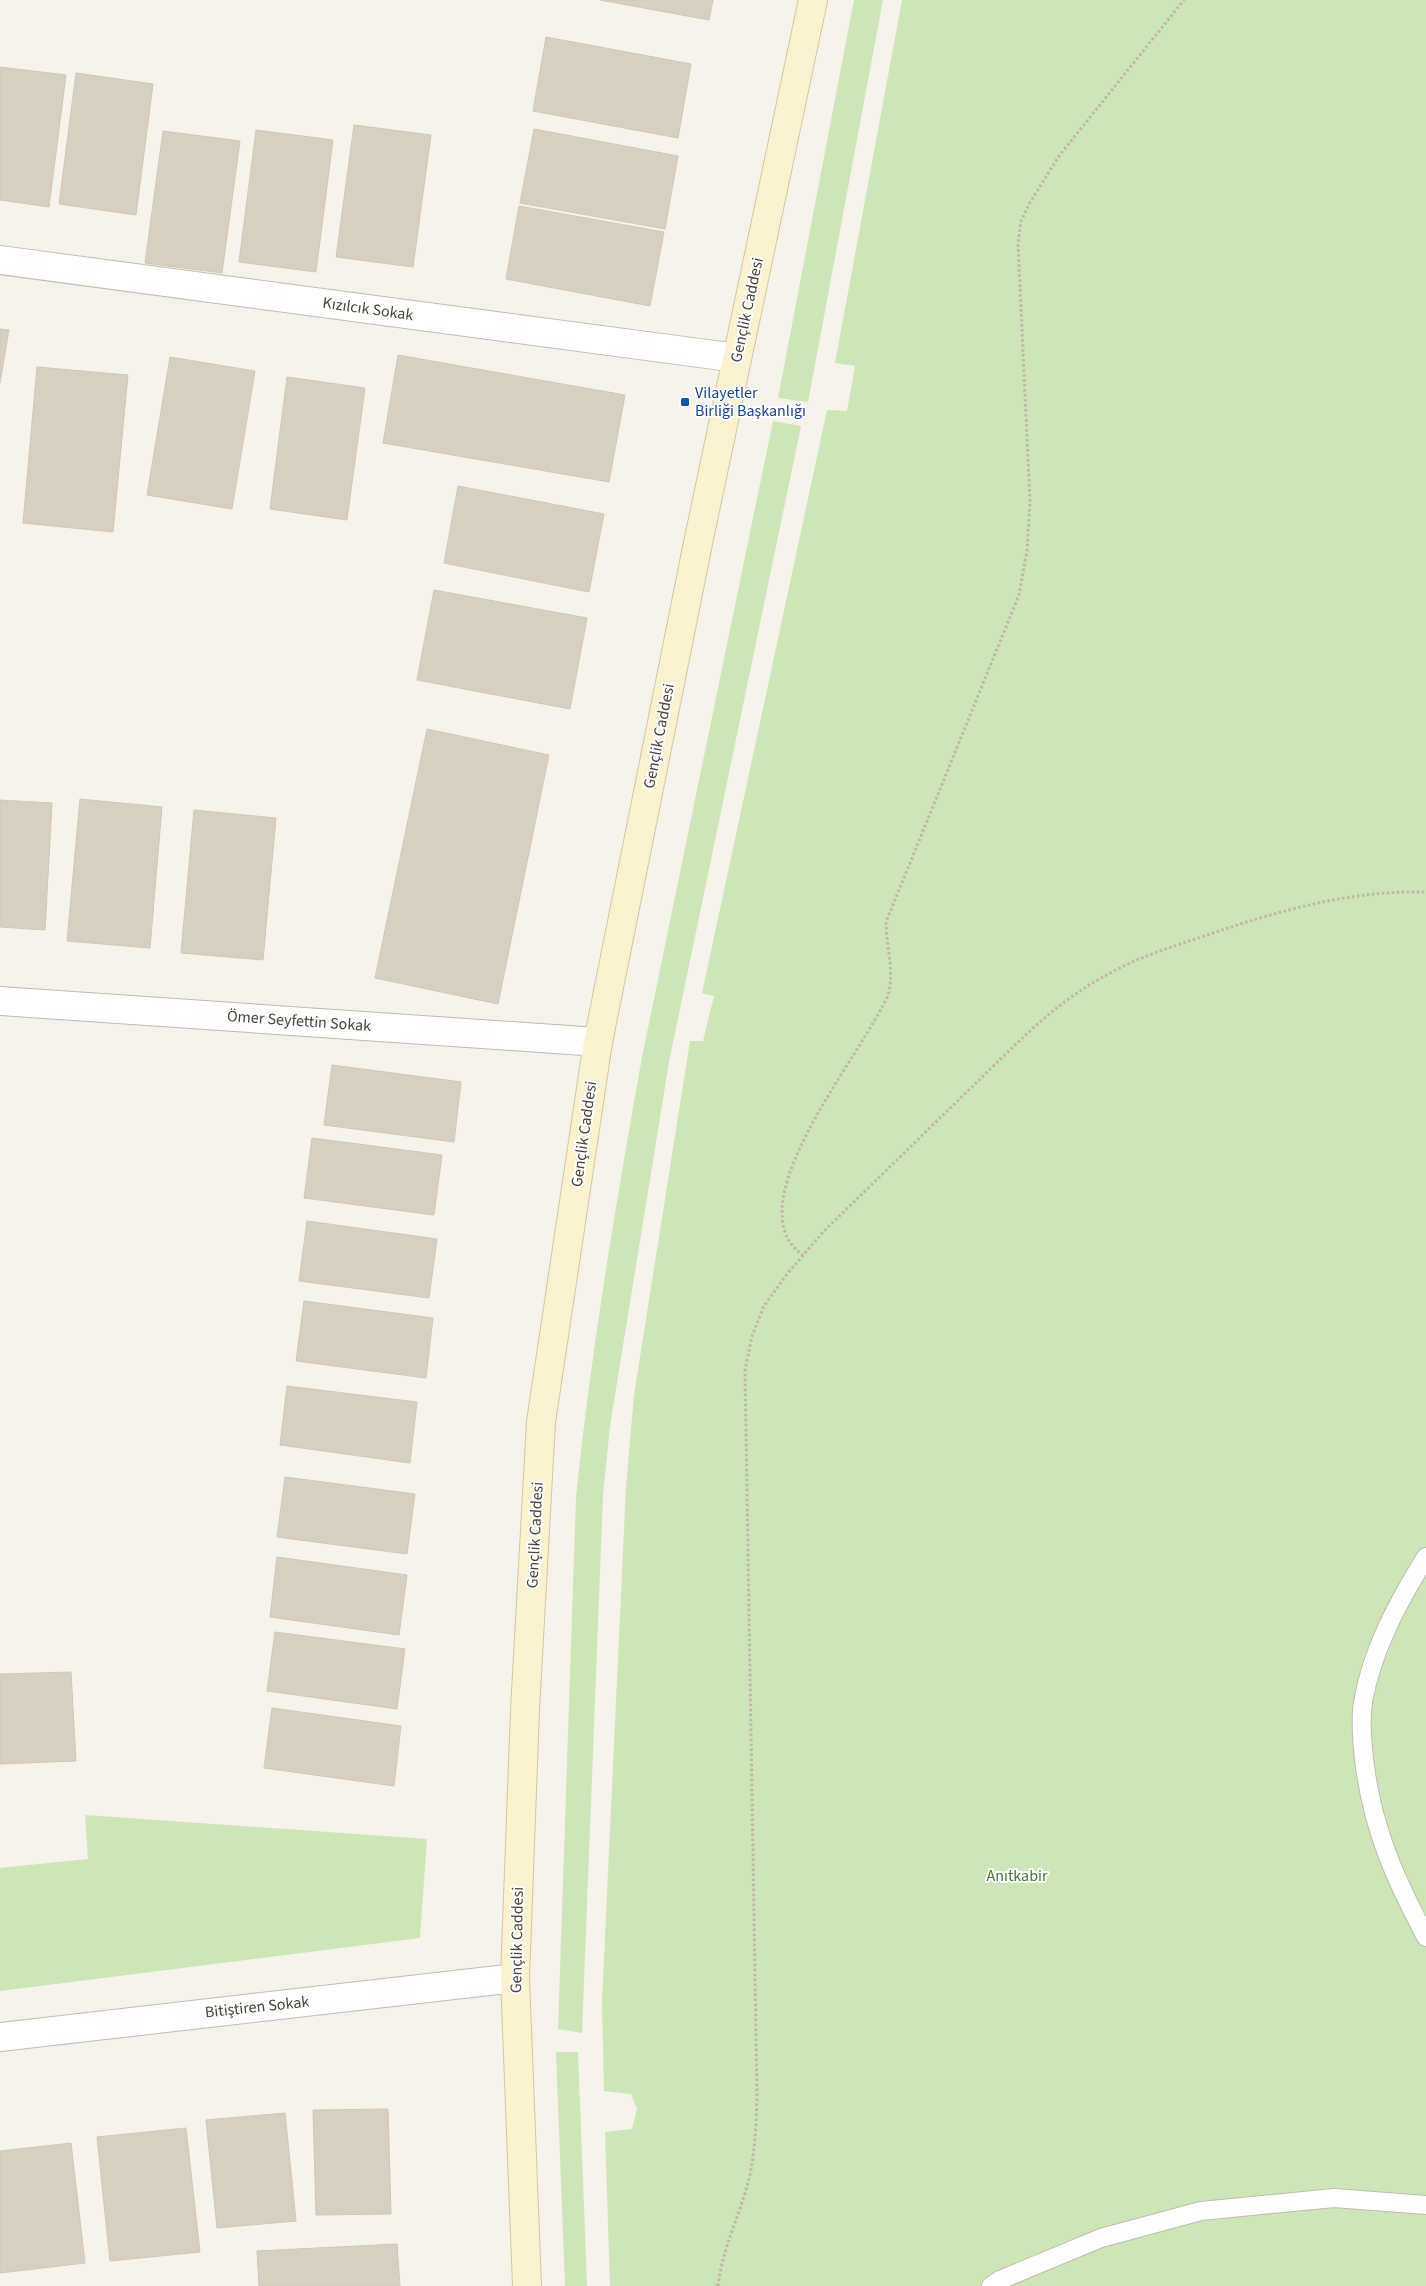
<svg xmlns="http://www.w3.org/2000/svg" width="1426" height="2286" viewBox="0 0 1426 2286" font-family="'Source Sans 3',sans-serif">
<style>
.green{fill:#cee5b8}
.building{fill:#d6cfc2;stroke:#d0c7b5}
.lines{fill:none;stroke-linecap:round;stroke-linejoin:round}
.service-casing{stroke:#c0bbaf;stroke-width:20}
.minor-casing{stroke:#c0bbaf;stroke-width:30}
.secondary-casing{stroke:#d1c79f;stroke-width:30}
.path{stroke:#c0b7a1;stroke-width:3;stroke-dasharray:2.5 2.5;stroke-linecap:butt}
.service{stroke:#fff;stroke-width:18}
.minor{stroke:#fff;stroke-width:28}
.secondary{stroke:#fbf3cf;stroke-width:28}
.transit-dot{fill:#1a4fb4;stroke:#fff;stroke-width:2}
.labels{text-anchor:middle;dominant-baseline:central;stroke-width:4;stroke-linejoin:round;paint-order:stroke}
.street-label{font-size:16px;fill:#49443a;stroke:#fff}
.transit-label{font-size:16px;fill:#164399;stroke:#fff;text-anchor:start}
.park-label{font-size:16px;fill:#467730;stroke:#fff}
</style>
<rect width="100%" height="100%" fill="#f5f3ec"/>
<g class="green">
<path d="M854 0H883L808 402 778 398Z"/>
<path d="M902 0H1426V2286H610L605 2132 632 2129 637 2109 631 2094 604 2091 602 2001 626 1487 634 1395 690 1041H703L714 996 702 993 827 410 847 411 855 366 835 363Z"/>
<path d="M773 421 801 426 669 1062 610 1426 603 1495 582 2033 558 2029 576 1497C591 1350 616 1203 642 1057Z"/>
<path d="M85 1815 427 1839 420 1938 0 1991V1868L88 1859Z"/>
<path d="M556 2052H578L587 2286H565Z"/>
</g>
<g class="building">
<path d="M600 0H713L709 20Z"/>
<path d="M546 37 691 64 678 138 533 111Z"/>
<path d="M0 67 66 75 49 207 0 200Z"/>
<path d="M76 73 153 84 136 215 59 204Z"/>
<path d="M354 125 431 135 413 267 336 257Z"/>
<path d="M534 129 678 156 665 229 520 203Z"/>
<path d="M256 130 333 140 316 272 239 262Z"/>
<path d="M163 131 240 141 222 273 145 263Z"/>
<path d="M519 206 664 232 650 306 506 279Z"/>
<path d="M0 329 9 330 0 383Z"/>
<path d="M398 355 625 395 609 482 383 443Z"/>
<path d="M170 357 255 371 232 509 147 495Z"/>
<path d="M37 367 128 375 113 532 23 523Z"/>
<path d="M287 377 365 388 347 520 270 509Z"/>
<path d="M458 486 604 514 589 592 444 563Z"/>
<path d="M434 590 587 618 570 709 417 680Z"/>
<path d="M427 729 549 755 498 1004 375 978Z"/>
<path d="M80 799 162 807 150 948 67 941Z"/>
<path d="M0 800 52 803 45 930 0 927Z"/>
<path d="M194 810 276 818 263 960 181 953Z"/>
<path d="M332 1065 461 1082 454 1142 324 1125Z"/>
<path d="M312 1138 442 1155 434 1215 304 1198Z"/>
<path d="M307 1221 437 1239 429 1298 299 1281Z"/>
<path d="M304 1301 433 1318 426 1378 296 1361Z"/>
<path d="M287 1386 417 1402 410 1463 280 1445Z"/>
<path d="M285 1477 415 1494 407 1554 277 1537Z"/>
<path d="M277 1557 407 1575 399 1635 270 1617Z"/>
<path d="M275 1632 405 1649 397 1709 267 1691Z"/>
<path d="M71 1672 76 1761 0 1764V1674Z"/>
<path d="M272 1708 401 1726 394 1786 264 1768Z"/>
<path d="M388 2109 391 2214 316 2215 313 2110Z"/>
<path d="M285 2113 296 2221 217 2228 206 2120Z"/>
<path d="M186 2128 200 2252 110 2261 97 2137Z"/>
<path d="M71 2143 85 2263 0 2273V2151Z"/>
<path d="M397 2244 400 2286H259L257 2251Z"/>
</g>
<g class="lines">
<defs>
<g id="service">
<path d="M1426 1557C1398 1602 1372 1650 1363 1702 1360 1721 1362 1741 1364 1759 1372 1827 1394 1877 1426 1937"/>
<path d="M991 2286 1000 2280 1101 2238 1201 2211 1334 2198 1426 2205"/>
</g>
<g id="minor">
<path d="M0 260 737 358"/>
<path d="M0 1001 598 1042"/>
<path d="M0 2037 515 1978"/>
</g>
<path id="secondary" d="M527 2286 515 1978 525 1710 541 1422 598 1042 698 543 813 0"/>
</defs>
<use href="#service" class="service-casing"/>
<use href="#minor" class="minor-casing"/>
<use href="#secondary" class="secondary-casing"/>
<g class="path">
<path d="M803 1256C796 1249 788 1243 785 1232 764 1169 862 1053 888 995 895 971 886 947 886 922L1019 595 1027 551 1030 501 1018 244 1021 221 1029 204 1059 156 1184 0"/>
<path d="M718 2286C722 2249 740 2215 749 2179 755 2153 756 2125 757 2098L745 1370 752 1336 764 1306 787 1274 823 1232 1015 1045C1042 1019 1071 994 1105 976 1137 957 1172 947 1207 935 1278 911 1350 890 1426 892"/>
</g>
<use href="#service" class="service"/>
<use href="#minor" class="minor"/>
<use href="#secondary" class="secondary"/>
</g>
<rect class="transit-dot" x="680" y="397" width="10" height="10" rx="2.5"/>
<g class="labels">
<g class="street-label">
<text transform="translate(368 309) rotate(8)">Kızılcık Sokak</text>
<text transform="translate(747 310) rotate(-78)">Gençlik Caddesi</text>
<text transform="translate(659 736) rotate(-79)">Gençlik Caddesi</text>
<text transform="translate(299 1021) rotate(4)">Ömer Seyfettin Sokak</text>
<text transform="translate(584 1134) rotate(-82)">Gençlik Caddesi</text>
<text transform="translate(535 1535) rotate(-87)">Gençlik Caddesi</text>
<text transform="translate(517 1940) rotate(-89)">Gençlik Caddesi</text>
<text transform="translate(257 2007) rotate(-6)">Bitiştiren Sokak</text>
</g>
<g class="transit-label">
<text x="695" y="393">Vilayetler<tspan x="695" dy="18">Birliği Başkanlığı</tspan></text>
</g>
<g class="park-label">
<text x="1017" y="1876">Anıtkabir</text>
</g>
</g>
</svg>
